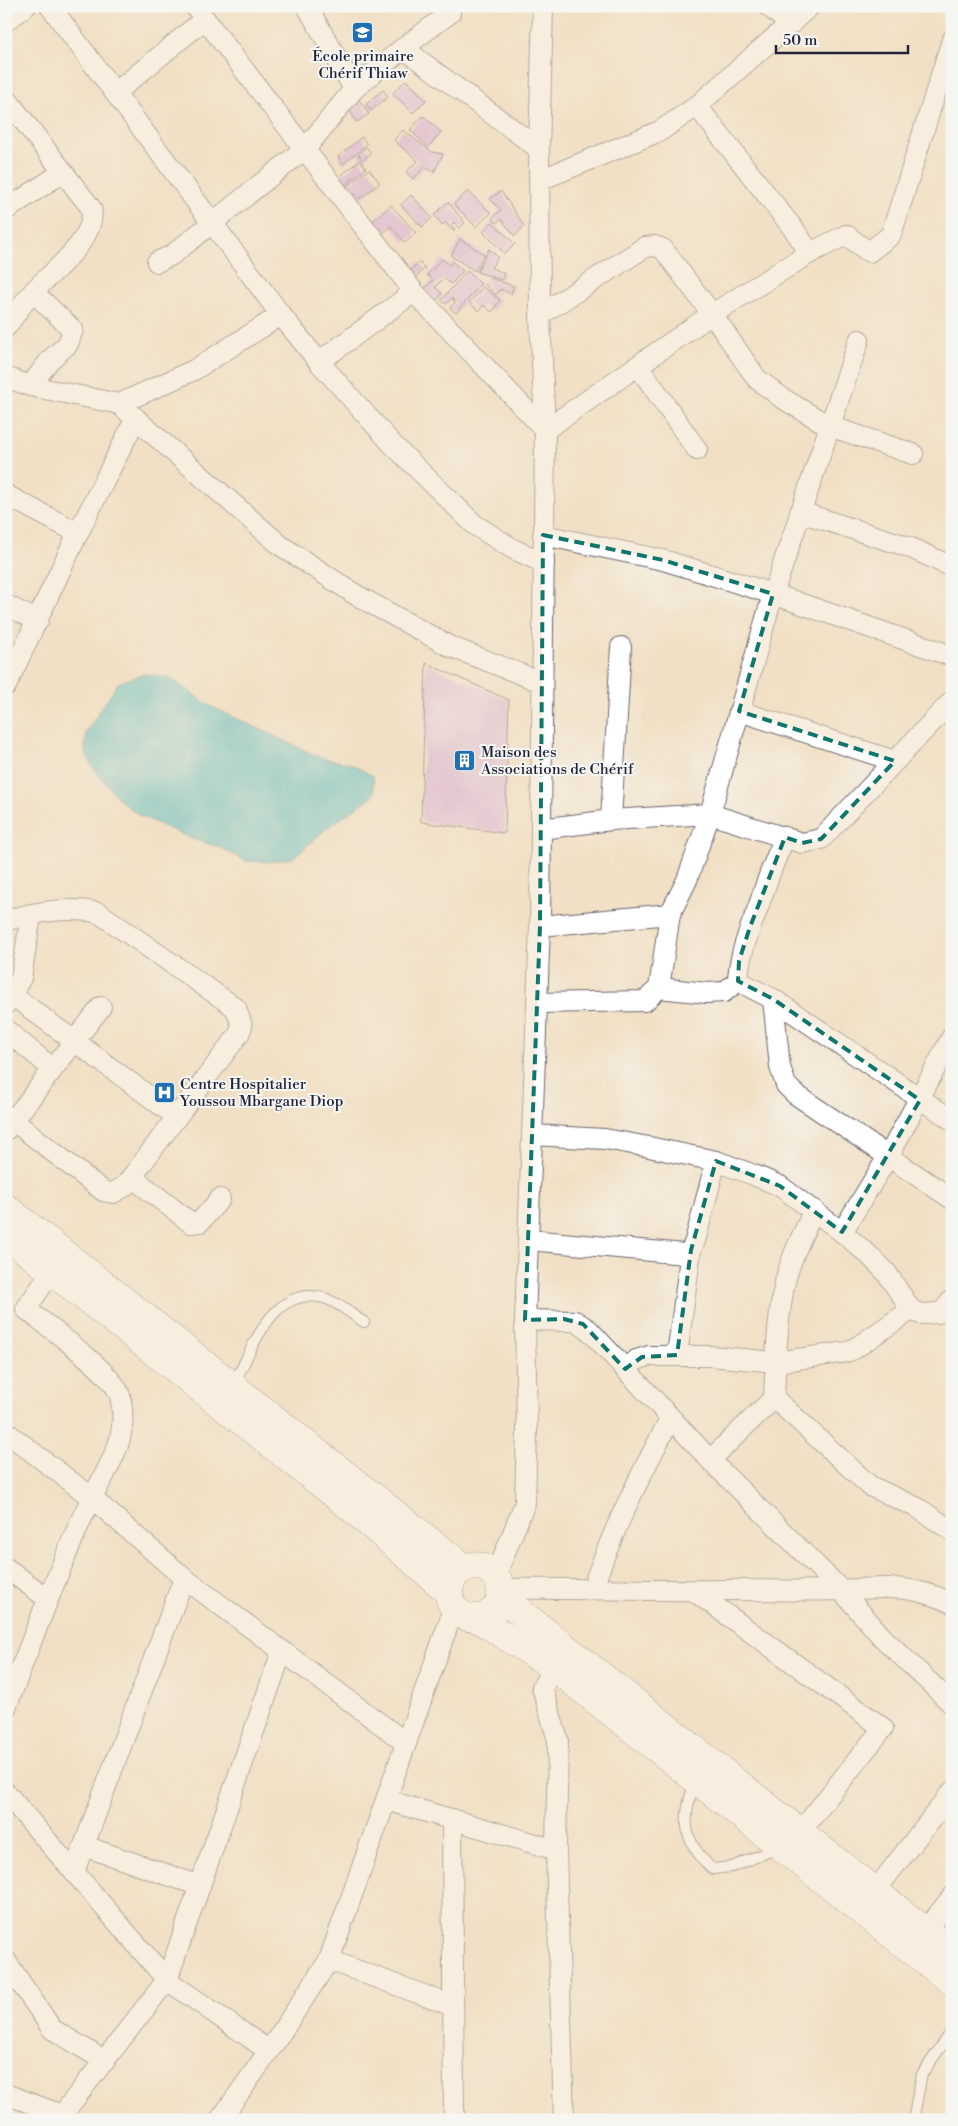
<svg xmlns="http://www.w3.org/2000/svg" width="958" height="2126" viewBox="0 0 958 2126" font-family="'Libre Bodoni',serif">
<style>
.water{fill:#52bfca;stroke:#3a7082}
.building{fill:#d4a8e0}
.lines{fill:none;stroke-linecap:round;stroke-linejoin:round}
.lane-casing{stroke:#6a646b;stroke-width:12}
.street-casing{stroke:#6a646b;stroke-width:22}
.primary-casing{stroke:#6a646b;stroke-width:29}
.lane{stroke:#fff;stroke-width:10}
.street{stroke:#fff;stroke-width:20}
.primary{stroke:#fff;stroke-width:28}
.marked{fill:none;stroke:#0f766e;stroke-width:4;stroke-dasharray:10 6;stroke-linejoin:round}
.labels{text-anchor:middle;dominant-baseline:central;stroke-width:4;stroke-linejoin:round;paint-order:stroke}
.poi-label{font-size:15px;fill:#22223b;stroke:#f6f6f2;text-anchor:start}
</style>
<rect width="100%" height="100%" fill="#f6f6f2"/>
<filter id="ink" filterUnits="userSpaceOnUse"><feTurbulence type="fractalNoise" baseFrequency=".02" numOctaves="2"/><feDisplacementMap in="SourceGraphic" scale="10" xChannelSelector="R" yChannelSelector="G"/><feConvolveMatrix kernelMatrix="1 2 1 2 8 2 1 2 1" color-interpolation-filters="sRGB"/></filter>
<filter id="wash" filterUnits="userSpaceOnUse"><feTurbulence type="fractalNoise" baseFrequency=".0096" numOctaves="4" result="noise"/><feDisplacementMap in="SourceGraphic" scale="20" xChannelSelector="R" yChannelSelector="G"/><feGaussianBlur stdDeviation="1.12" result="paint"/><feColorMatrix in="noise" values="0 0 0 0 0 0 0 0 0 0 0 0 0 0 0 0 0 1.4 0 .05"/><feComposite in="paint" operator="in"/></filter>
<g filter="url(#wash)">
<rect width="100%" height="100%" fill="#f1e0c5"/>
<path class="water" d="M144 674 170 678 210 706 319 757 351 764 373 776 374 795 326 829 293 858 267 862 246 861 219 847 195 840 140 816 119 799 93 768 85 751 86 732 118 683Z"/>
<g id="blocks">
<g class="building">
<path d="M406 80 426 100 413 113 393 93Z"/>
<path d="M383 90 388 97 371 111 366 104Z"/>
<path d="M359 100 369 114 357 122 348 108Z"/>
<path d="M423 116 441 132 428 147 410 130Z"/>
<path d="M403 130 432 152 443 154 434 172 425 167 413 179 406 172 418 161 394 140Z"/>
<path d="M362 137 367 144 343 164 338 157Z"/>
<path d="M366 147 371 153 363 160 358 154Z"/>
<path d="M360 160 366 168 344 186 338 178Z"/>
<path d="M369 169 380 183 360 199 356 194 352 196 345 188Z"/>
<path d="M468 191 491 213 476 227 454 204Z"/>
<path d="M501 191 524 226 515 236 501 219 496 223 492 218 501 210 490 199Z"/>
<path d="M411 195 432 218 422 227 401 205Z"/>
<path d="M448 202 465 223 459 228 454 222 451 225 455 230 453 231 445 222 442 225 434 215Z"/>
<path d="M391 205 416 233 405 243 391 226 378 238 367 226Z"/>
<path d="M492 222 515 244 505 254 483 232Z"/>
<path d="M460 239 484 254 475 271 451 256Z"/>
<path d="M489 249 498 257 491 268 504 273 502 280 477 272Z"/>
<path d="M442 259 449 265 453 262 463 271 451 284 444 278 435 287 442 294 436 301 424 289 433 280 427 275Z"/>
<path d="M419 262 425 268 413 280 407 274Z"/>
<path d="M467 271 481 284 456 313 450 308 455 302 452 298 446 304 441 300Z"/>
<path d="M490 278 514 286 511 294 500 289 496 295 485 285Z"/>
<path d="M483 287 500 300 492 312 483 305 479 311 469 303Z"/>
<path d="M426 663 509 700 505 833 421 822Z"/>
</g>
</g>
</g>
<g filter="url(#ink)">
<use href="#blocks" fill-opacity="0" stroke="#6a646b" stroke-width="1"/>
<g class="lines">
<defs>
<g id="lane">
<path d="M233 1386C252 1350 272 1284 324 1298 338 1302 352 1315 364 1322"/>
<path d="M694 1782C683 1821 681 1839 712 1869L732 1867 777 1848"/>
<path d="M913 2120 922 2074 952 2031"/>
</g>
<g id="street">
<path d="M50 6 281 315 319 362 394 446 475 525 513 549 544 563"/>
<path d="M195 6 414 292 545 430 712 314 810 253 846 235 869 252 891 235 952 40"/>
<path d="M307 6 354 89"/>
<path d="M768 6 791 24"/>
<path d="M6 21 26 6"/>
<path d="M403 48 539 149"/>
<path d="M115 93 205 19"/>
<path d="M6 98 91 208C98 239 51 272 33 292 23 303 15 315 6 327"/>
<path d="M697 106 795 231 810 253"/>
<path d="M540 180 660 131 697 106 810 6"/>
<path d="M6 210 63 172"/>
<path d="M157 262 172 255 306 148 354 89 403 48 450 13V6"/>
<path d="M540 315 645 247 655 246 663 249 712 314 757 379 782 398 829 426 913 454"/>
<path d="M319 362 414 292"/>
<path d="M639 367 697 450"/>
<path d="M6 377 30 386 119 404 194 370 281 315"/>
<path d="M30 386 50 360 68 344 73 330 33 292"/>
<path d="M119 404 280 545 356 595 449 646 541 682"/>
<path d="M6 495 78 533"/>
<path d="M800 512 909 547 952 567"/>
<path d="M543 535 663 560 773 594 952 656"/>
<path d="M6 605 38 621"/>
<path d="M6 686 78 533 136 418"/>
<path d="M739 711 895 761"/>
<path d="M611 820 621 647"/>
<path d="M541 829 611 820 710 814 802 843 821 839 952 701"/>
<path d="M785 837C776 857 768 877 761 899 752 926 739 951 738 981L773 999 952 1120"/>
<path d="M6 921C31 912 73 906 99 913L236 1008 242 1026 239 1034 125 1186 113 1193 103 1191 6 1115"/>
<path d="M540 926 670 914"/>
<path d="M659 988 707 993 724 992 738 981"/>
<path d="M12 995 177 1117"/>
<path d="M773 999 780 1067 786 1085 795 1094 952 1199"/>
<path d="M537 1003 645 1001 659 988 670 914 687 880 710 814 773 594 859 340"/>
<path d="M6 1004 21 978 31 915"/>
<path d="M6 1030 53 1069"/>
<path d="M6 1130 101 1007"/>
<path d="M532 1135 605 1139 649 1147 716 1161 754 1175 780 1186 842 1232 870 1256 886 1272 911 1310 921 1314 938 1313 944 1310 952 1300"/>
<path d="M132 1177 191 1223 200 1222 220 1199"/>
<path d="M842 1232 889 1155 952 1037"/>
<path d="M529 1240 685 1254 691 1250 695 1241 716 1161"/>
<path d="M525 1320 575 1321 589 1330 710 1460 841 1590 882 1637 952 1704"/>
<path d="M677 1355 691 1250"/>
<path d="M625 1369 636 1360 649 1356H710L776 1362 847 1352 854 1349 911 1310"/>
<path d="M774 1398 870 1486 918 1508 952 1531"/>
<path d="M6 1432 91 1497 184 1578 406 1743"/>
<path d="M710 1460 774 1398C776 1360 777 1319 785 1282 791 1257 803 1234 814 1210"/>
<path d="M6 1568 47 1598"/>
<path d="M496 1575 525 1503 527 1430 525 1320 540 926 545 430 540 315 539 149 543 6"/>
<path d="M593 1587C613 1529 641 1474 670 1419"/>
<path d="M501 1589C578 1588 654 1591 730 1590 767 1590 804 1591 841 1590 886 1588 908 1583 952 1603"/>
<path d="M694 1591 883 1728 801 1831"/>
<path d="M554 1667 542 1687 558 1740 556 1850 564 2120"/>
<path d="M6 1708C30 1644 54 1582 81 1520 91 1497 111 1467 118 1445 123 1431 124 1411 120 1396 114 1373 47 1326 26 1309L52 1271"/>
<path d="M6 1793 167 1980 269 2051"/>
<path d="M386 1800 556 1850"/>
<path d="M452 1819 454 2120"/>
<path d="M84 1846 200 1886"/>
<path d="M74 1872 184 1578"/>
<path d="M875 1891 952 1792"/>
<path d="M925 1931 952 1897"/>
<path d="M329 1960 453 2006"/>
<path d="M6 1961 52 2029 105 2061"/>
<path d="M6 2094 62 2115 167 1980 282 1651"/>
<path d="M220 2120 269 2051 329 1960 454 1608"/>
</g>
<g id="primary">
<path d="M6 1208 464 1568"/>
<path d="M6 1235 348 1505 449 1592"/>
<circle cx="475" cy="1592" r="26"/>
<path d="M501 1597 952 1952"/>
<path d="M477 1618 554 1667 952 1982"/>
</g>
</defs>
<use href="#lane" class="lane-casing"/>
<use href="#street" class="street-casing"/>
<use href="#primary" class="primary-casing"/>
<use href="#lane" class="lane"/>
<use href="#street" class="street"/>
<use href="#primary" class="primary"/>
</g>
</g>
<path d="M0 0H958V2126H0ZM543 535 663 560 773 594 739 711 895 761 821 839 802 843 785 837 750 927 739 961 738 981 773 999 920 1100 842 1232 780 1186 716 1161 691 1250 677 1355 642 1357 625 1369 583 1324 564 1319 525 1320 540 926Z" fill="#f1e0c5" fill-opacity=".55" fill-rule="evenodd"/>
<path class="marked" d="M543 535 663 560 773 594 739 711 895 761 821 839 802 843 785 837 750 927 739 961 738 981 773 999 920 1100 842 1232 780 1186 716 1161 691 1250 677 1355 642 1357 625 1369 583 1324 564 1319 525 1320 540 926Z"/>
<defs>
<symbol id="school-square" viewBox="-11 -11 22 22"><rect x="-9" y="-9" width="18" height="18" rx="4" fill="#1f6fb2" stroke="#f6f6f2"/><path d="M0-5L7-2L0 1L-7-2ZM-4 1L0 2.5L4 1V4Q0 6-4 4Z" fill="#fff"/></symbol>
<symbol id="building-square" viewBox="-11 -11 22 22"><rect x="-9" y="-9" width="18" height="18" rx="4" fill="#1f6fb2" stroke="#f6f6f2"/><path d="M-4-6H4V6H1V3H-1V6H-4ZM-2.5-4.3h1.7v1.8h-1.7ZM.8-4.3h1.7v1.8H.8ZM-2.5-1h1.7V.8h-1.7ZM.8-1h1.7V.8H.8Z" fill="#fff"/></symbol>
<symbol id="hospital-square" viewBox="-11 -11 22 22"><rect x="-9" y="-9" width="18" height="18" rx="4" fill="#1f6fb2" stroke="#f6f6f2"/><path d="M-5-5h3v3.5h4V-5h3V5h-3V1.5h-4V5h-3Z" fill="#fff"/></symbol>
</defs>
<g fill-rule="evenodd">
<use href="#school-square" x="350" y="20" width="25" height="25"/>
<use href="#building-square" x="452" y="748" width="25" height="25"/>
<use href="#hospital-square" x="152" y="1080" width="25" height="25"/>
</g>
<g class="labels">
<g class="poi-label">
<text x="363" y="56" text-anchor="middle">École primaire<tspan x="363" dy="17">Chérif Thiaw</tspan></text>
<text x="481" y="752">Maison des<tspan x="481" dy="17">Associations de Chérif</tspan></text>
<text x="180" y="1084">Centre Hospitalier<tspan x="180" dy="17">Youssou Mbargane Diop</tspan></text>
</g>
</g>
<rect width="958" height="2126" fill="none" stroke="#f6f6f2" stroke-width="25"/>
<path d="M776 45v8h132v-8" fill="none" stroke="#22223b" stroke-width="2.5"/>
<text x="783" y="45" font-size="15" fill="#22223b" stroke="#f6f6f2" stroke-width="4" paint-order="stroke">50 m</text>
</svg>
